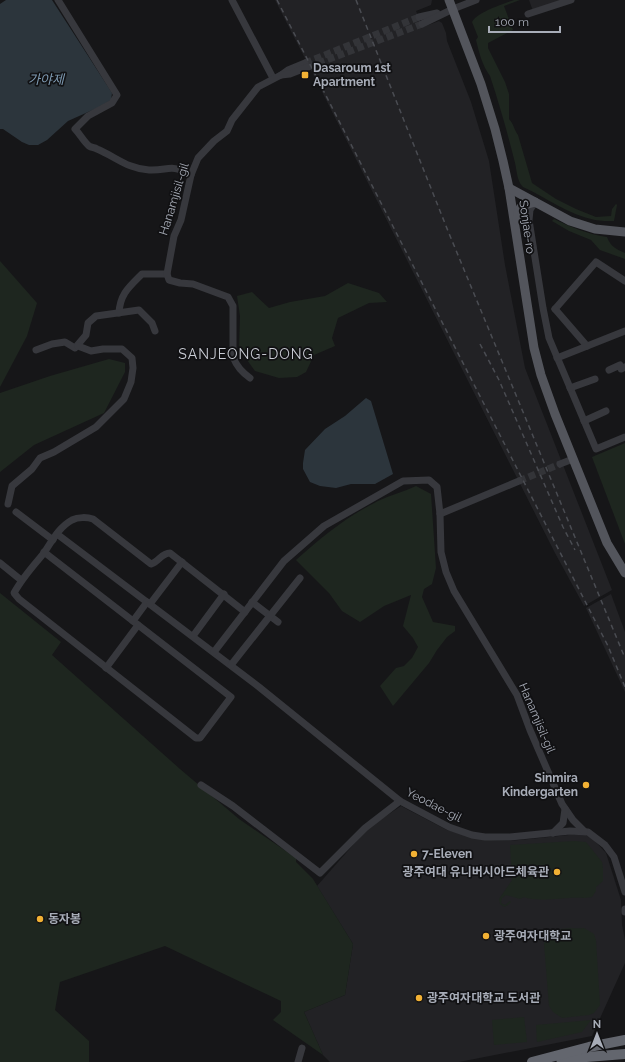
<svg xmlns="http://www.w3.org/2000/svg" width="625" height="1062" viewBox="0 0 625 1062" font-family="Raleway,'Noto Sans KR',sans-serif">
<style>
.built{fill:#222225}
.green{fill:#1e261f}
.water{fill:#2c353c}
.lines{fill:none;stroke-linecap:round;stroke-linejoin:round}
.minor-tunnel{stroke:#333438;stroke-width:7;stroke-dasharray:7 3.5;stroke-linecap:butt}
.minor{stroke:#37383d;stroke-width:7}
.major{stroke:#53555c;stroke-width:9}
.highway{stroke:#63666e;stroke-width:10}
.rail{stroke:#4a4c52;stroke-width:1.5;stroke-dasharray:5 4;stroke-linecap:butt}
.poi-dot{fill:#f2b134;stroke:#111113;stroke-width:1.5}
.labels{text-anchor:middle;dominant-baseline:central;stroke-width:3.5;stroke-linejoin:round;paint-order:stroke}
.poi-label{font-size:12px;font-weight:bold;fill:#a8adb8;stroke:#111113;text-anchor:start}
.street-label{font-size:12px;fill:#a8adb8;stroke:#111113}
.water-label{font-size:13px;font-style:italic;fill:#7f9bb3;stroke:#111113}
.quarter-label{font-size:14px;letter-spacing:1px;fill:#c9ccd4;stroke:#111113}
</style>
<rect width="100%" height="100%" fill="#161618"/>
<g class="built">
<path d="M275 0H432L431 5 416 11 423 27 439 21 442 23 446 33 447 41 471 102 489 161 505 265 525 368 612 590 584 606 555 553 312 72Z"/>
<path d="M529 0H566L533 11Z"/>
<path d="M611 594 625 632V692L586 608Z"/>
<path d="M401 806 447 830 491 840 509 841 579 834 586 835 593 839 606 853 621 900 622 925 625 940V963L592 1036 459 1062H330L323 1055 304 1012 345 995 353 944 317 886 368 828Z"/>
</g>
<g class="green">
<path d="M514 0H520L504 6 513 30 488 43V48L505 82 509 94V119C514 124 514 130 518 135L532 183 556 199 576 209 596 217 611 216 612 209 616 204 617 205 614 221C608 221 601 221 595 220 569 215 547 198 523 187 516 180 517 168 514 159 507 131 499 103 490 76 482 65 479 52 476 40L478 37 472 22C477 12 503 4 514 0Z"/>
<path d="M554 219C573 228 587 234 607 237 611 247 616 249 625 253V259L600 250 591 240 569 231 552 221Z"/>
<path d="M0 261 37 303 27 336 0 387Z"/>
<path d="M348 283 379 293 387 302 369 303 338 318 332 338 335 346 314 355 306 372 297 377 279 378 255 371 239 349 240 316 237 296 252 292 269 308 290 302 325 296Z"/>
<path d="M109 359 125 363V372L104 413 34 445 0 472V393L50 376Z"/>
<path d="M625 443V544L592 457Z"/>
<path d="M416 486 431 494 436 568 432 584 424 589 422 597 433 622 455 626V631L447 637 437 650 429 663 393 706 380 686 396 668 404 666 412 658 418 647 413 638 403 626 411 595 384 606 360 622 342 611 329 593 296 560C323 536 346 517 378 501 390 495 404 492 416 486Z"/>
<path d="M0 593 61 642 52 655 180 769 239 819 296 858V862L313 879 353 944 345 995 304 1012 323 1055 273 1020 281 1012V1001L165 946 60 982 55 1010 89 1041V1062H0Z"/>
<path d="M574 841 586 842 602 862 603 868V881L596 887V891L592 897 585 898C568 896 539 903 524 897L520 899 506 895 502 898 501 903 505 905 510 901 511 902 508 905 504 907 500 904 499 899 512 880 510 845Z"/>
<path d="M584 928 594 934 596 940 600 1005 594 1013 589 1015 562 1018 553 1012 549 1006 544 944C548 925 568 929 584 928Z"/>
<path d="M524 1017 527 1042 494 1045 492 1020Z"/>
<path d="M591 1020 582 1032 537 1042 536 1025Z"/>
</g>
<g class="water">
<path d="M6 0H52L112 93 111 100 97 108 68 121 47 140 38 145H29L22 142 3 129H0V4Z"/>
<path d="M366 398 371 401 393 474 375 484H351L336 488 320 486 310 482 303 469V463L305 450 325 429 345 416Z"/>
</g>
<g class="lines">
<g class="minor-tunnel">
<path d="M305 63 419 17"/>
<path d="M308 67 422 24"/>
<path d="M519 481 560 464"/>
</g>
<g class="minor">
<path d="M58 0 117 95 112 103 88 116 75 129C80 134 83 141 89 146 92 148 94 147 97 149 116 157 128 169 149 170 169 171 170 163 191 175"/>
<path d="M232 0 273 78"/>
<path d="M528 14 571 0"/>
<path d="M419 17 437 13"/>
<path d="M422 24 453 9 476 0"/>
<path d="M281 75 288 70 305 63"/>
<path d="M535 202 530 210 529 220 543 308 549 338 596 449 625 437"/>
<path d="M555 309 596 262 625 281"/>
<path d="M555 309 587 346"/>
<path d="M119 313C120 294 129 287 142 274H167"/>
<path d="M36 350 52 344 65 342 75 348 86 335 88 323 96 316 139 310 152 323 155 331"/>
<path d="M557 358 625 331"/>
<path d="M609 370 620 365 621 369 625 367"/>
<path d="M250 378C242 372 237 367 233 357V306L228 297 193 284 180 283 169 280 167 274 174 236 181 220 191 175 198 158 214 141 227 131 232 120 258 87 281 75 290 74 308 67"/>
<path d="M570 388 595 379"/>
<path d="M584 421 606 411"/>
<path d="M560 464 573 459"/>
<path d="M8 504 12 486 32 469 40 458 54 452 96 427 124 399 131 382 133 368 132 358 122 349H103L91 351 78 346"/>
<path d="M16 512 53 540"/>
<path d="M440 514 519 481"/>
<path d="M57 534 259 687 400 801 449 827 472 835 485 837H510L570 831 588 832 605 845 614 857 625 892"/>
<path d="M44 552 133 621"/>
<path d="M0 563 21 580"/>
<path d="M147 602 133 621 231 697 200 738H196L19 599 14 593C22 578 33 566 44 553 52 541 59 527 72 520 78 517 87 517 93 519L151 564C159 562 161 553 170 553L245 612"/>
<path d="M252 602 278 622"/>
<path d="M150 604 182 562"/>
<path d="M193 636 224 594"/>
<path d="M214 652 284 561 324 526 403 481 429 480 437 487 440 514 441 552 446 572 454 591 517 695 530 730 562 804 573 820 584 831"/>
<path d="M231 665 300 578"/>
<path d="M106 668 138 625"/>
<path d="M201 785 233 806 320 873 365 828 400 801"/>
<path d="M553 833 563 823 565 809"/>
<path d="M625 909V912"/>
<path d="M298 1062 302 1048"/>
</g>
<g class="major">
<path d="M449 0 481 84 495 129 503 161 509 188 534 348 541 375 555 414 607 543 625 573"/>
<path d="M509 188 570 221 595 229 625 232"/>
<path d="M517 220C518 205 522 205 535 202"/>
</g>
<g class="highway">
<path d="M561 1059 625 1054"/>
<path d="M532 1062 589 1047 625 1040"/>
</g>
<g class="rail">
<path d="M277 0 608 646 625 687"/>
<path d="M356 0 448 231 625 658"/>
<path d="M480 344 499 380 563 527 575 550"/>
</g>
</g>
<g class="poi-dot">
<rect x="301" y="71" width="8" height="8" rx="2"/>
<circle cx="586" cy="785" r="4"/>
<circle cx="414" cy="854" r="4"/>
<circle cx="557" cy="872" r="4"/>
<circle cx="40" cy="919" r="4"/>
<circle cx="486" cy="936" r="4"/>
<circle cx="419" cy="998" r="4"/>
</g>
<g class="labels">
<g class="poi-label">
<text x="313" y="68">Dasaroum 1st<tspan x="313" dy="14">Apartment</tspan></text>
<text x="578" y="778" text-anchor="end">Sinmira<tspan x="578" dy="14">Kindergarten</tspan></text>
<text x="422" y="854">7-Eleven</text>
<text x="549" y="872" text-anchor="end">광주여대 유니버시아드체육관</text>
<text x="48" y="919">동자봉</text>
<text x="494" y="936">광주여자대학교</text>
<text x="427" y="998">광주여자대학교 도서관</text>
</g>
<g class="street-label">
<text transform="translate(174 199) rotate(-73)">Hanamjisil-gil</text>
<text transform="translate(527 227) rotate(82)">Sonjae-ro</text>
<text transform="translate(537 718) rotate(67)">Hanamjisil-gil</text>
<text transform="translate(434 805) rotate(27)">Yeodae-gil</text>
</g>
<g class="water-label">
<text x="46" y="79">가야제</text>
</g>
<g class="quarter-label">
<text x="246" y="354">SANJEONG-DONG</text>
</g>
</g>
<g transform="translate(597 1034)" stroke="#111113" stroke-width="3" paint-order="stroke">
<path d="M0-3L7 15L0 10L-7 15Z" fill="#a8adb8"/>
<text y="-6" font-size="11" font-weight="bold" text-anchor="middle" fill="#a8adb8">N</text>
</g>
<path d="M489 26v6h71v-6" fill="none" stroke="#a8adb8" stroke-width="2"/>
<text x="495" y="26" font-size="12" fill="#a8adb8" stroke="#111113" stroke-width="3" paint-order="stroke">100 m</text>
</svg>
